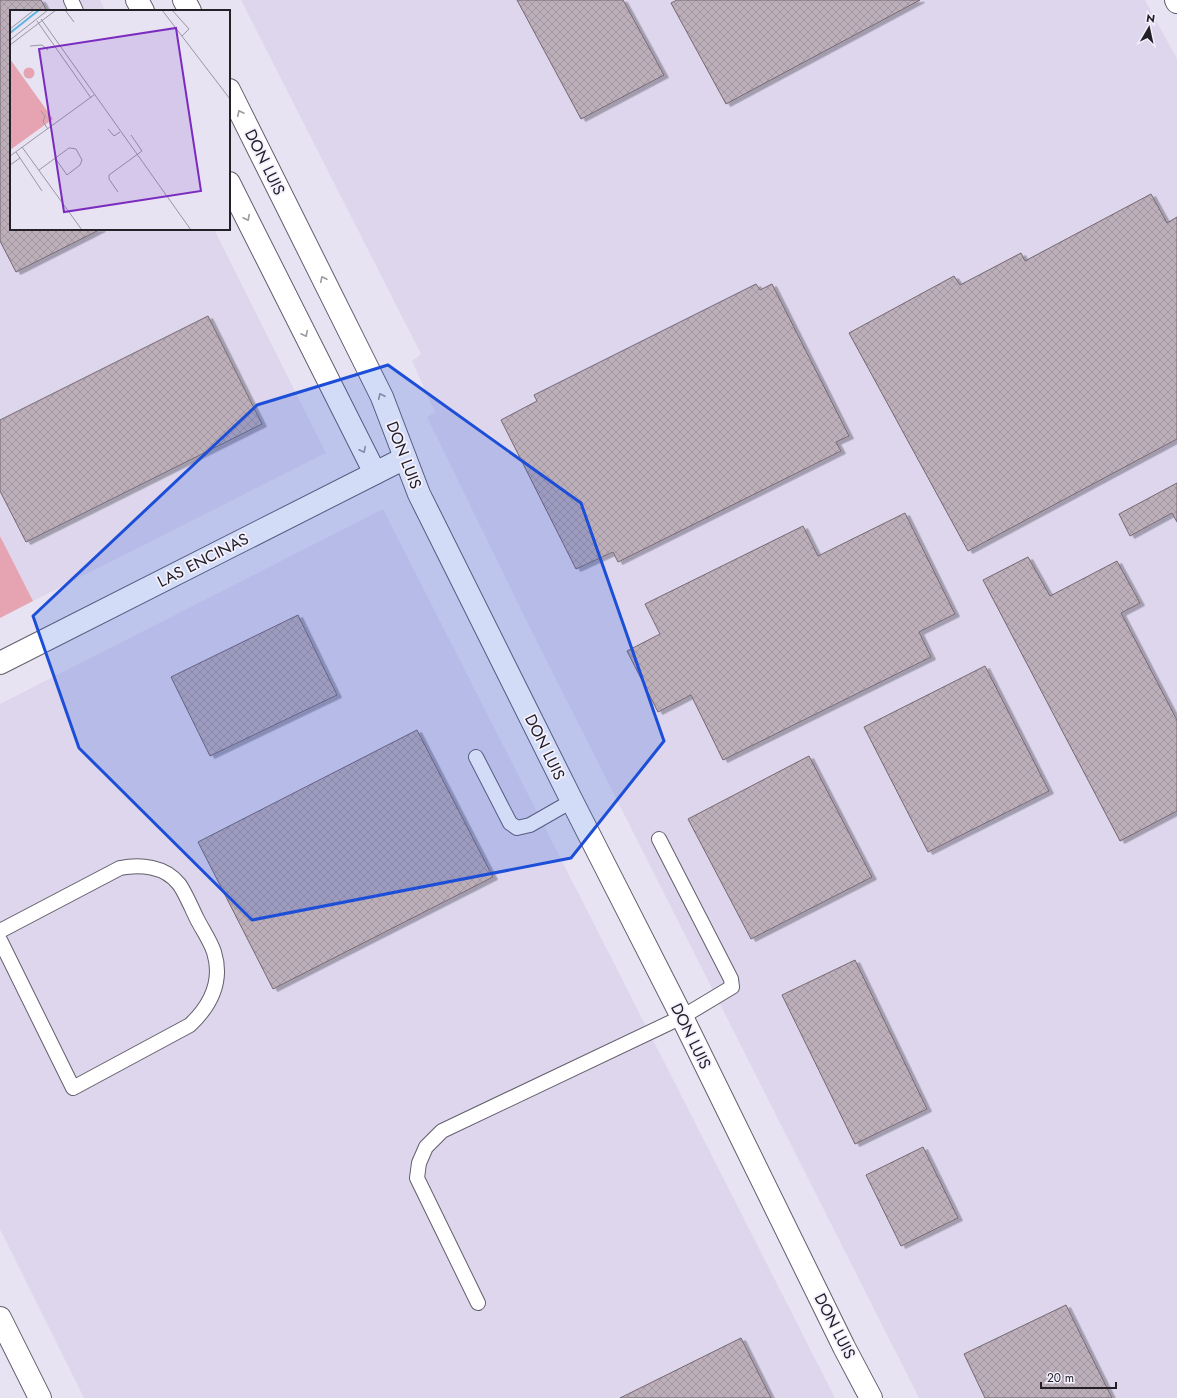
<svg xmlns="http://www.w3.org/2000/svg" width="1177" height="1398" viewBox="0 0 1177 1398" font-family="Jost,sans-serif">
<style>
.built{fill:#ddd6ed}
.grass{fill:#e6a4b2}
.building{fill:url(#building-cross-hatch);stroke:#756872;filter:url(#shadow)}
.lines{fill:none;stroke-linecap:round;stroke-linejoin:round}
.lane-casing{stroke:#635e6c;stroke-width:16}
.street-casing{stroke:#635e6c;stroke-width:24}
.lane{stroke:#fff;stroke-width:14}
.street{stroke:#fff;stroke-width:22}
.oneway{stroke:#9c9b9e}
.marked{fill:#1d4ed8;fill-opacity:0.2;stroke:#1d4ed8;stroke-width:3;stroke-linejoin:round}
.labels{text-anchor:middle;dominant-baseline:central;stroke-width:3.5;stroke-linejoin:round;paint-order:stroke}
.street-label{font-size:16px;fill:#232127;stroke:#f4f0fe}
.inset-river{fill:none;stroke:#5eb4e1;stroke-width:2}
.inset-road{fill:none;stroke:#9995a1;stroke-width:1}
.view{fill:#7b2cbf;fill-opacity:0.15;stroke:#7b2cbf;stroke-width:2}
.inset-edge{fill:none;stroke:#232127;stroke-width:2}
</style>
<defs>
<pattern id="building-cross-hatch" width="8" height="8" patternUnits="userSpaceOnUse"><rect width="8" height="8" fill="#bdafba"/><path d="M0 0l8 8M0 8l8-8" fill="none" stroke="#a296a0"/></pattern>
<filter id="shadow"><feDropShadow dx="4.5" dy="2.5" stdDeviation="0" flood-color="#0004"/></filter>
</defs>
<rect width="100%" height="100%" fill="#e7e3f3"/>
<g class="built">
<path d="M0 0H100L105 11H11V229H214L326 453 33 601 0 536Z"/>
<path d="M241 0H1145L1177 59V1398H919L528 624 427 417 435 412 412 361 421 354Z"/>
<path d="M383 509 835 1398H84L0 1229V704Z"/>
</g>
<path class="grass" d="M0 536 33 601 0 618Z"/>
<g class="building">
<path d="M0 0H41L47 11H11V229H101L16 272 0 241Z"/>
<path d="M517 0H623L664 75 581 119Z"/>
<path d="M677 0H920L726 104 671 3Z"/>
<path d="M1151 194 1167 223 1177 217V439L968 551 849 333 954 276 960 285 1021 253 1025 261Z"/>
<path d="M756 284 760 290 772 284 849 436 836 442 841 451 618 562 613 552 576 569 501 420 537 401 534 395Z"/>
<path d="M208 316 262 424 26 542 0 491V420Z"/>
<path d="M1177 483V522L1172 513 1130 536 1119 514Z"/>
<path d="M905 513 955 614 919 632 931 657 723 760 691 695 658 712 627 651 660 634 645 604 803 526 818 556Z"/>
<path d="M1028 557 1050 596 1117 561 1140 603 1121 613 1177 720V811L1120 841 983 580Z"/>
<path d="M298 615 337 695 210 756 171 677Z"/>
<path d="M985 666 1049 791 928 852 864 727Z"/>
<path d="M417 730 493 877 273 989 198 842Z"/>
<path d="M809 756 872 877 751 939 688 819Z"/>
<path d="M855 960 927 1109 855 1144 782 995Z"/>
<path d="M923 1147 958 1218 901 1246 866 1175Z"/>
<path d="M1066 1305 1112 1398H985L964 1354Z"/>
<path d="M741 1338 771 1398H620Z"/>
</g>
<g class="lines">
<defs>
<g id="lane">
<path d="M71 0 76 11"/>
<path d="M476 757 510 823 517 828 530 825 572 801"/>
<path d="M0 931 120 868C140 864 165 866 179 884 185 892 192 909 197 919 202 929 210 940 214 952 223 981 211 1005 190 1025L73 1088 0 940"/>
<path d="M478 1303 417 1178 419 1163 426 1147 442 1131 682 1017 732 987 731 979 659 839"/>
</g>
<g id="street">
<path d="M137 0 143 11"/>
<path d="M184 0 190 11"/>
<path d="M1176 0 1177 2"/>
<path d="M229 90 382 397 419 494 572 801 682 1017 844 1347 871 1398"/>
<path d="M229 183 375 473"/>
<path d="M0 663 405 458"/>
<path d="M0 1318 40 1398"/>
</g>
</defs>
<use href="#lane" class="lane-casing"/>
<use href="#street" class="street-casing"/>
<use href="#lane" class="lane"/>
<use href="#street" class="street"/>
</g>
<defs><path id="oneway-chevron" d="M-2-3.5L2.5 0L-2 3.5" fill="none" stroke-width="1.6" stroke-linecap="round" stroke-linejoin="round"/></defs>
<g class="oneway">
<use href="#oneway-chevron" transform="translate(240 113) rotate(-116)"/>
<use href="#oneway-chevron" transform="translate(247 218) rotate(63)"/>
<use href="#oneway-chevron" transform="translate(323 279) rotate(-116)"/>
<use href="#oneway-chevron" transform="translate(305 334) rotate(63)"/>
<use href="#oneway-chevron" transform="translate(381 396) rotate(-115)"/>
<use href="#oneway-chevron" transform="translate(363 450) rotate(63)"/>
</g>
<path class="marked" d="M388 365 581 503 664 741 571 858 252 920 79 748 33 616 257 405Z"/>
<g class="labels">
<g class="street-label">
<text transform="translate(265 162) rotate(64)">DON LUIS</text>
<text transform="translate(404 455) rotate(69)">DON LUIS</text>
<text transform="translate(203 560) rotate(-27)">LAS ENCINAS</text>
<text transform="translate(545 747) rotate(64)">DON LUIS</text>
<text transform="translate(691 1036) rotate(64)">DON LUIS</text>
<text transform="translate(835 1326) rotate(63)">DON LUIS</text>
</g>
</g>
<g transform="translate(10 10)">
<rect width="220" height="220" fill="#e7e3f3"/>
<path d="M0 49 43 109 0 140ZM13.5 63a5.5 5.5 0 1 1 11 0a5.5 5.5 0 1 1-11 0Z" fill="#e6a4b2"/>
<path class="inset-river" d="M0 23 29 0"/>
<path class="inset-road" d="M55 0 64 12M152 0 220 89M162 0 179 19 172 26M31 9 181 220M27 11 81 88M0 19 24 0M0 30 38 0M0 35 46 0M20 36 32 35 38 40M31 101 35 106 33 112 38 119M98 119 104 126 110 122M12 137 72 220M6 142 32 181M0 146 84 85M0 155 10 148M29 160 59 138H60L66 139 72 150 70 155 57 165 45 148M108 182 99 169V165L132 141 121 125"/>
<path class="view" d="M166 18 191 181 54 202 29 39Z"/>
<rect width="220" height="220" class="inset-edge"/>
</g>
<g transform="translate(1149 28) rotate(9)" stroke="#f4f0fe" stroke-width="3" paint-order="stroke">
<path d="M0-3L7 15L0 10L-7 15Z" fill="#232127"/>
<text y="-6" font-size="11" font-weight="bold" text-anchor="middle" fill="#232127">N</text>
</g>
<path d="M1041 1382v6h75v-6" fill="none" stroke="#232127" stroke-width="2"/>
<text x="1047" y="1382" font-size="12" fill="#232127" stroke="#f4f0fe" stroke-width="3" paint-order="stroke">20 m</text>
</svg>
